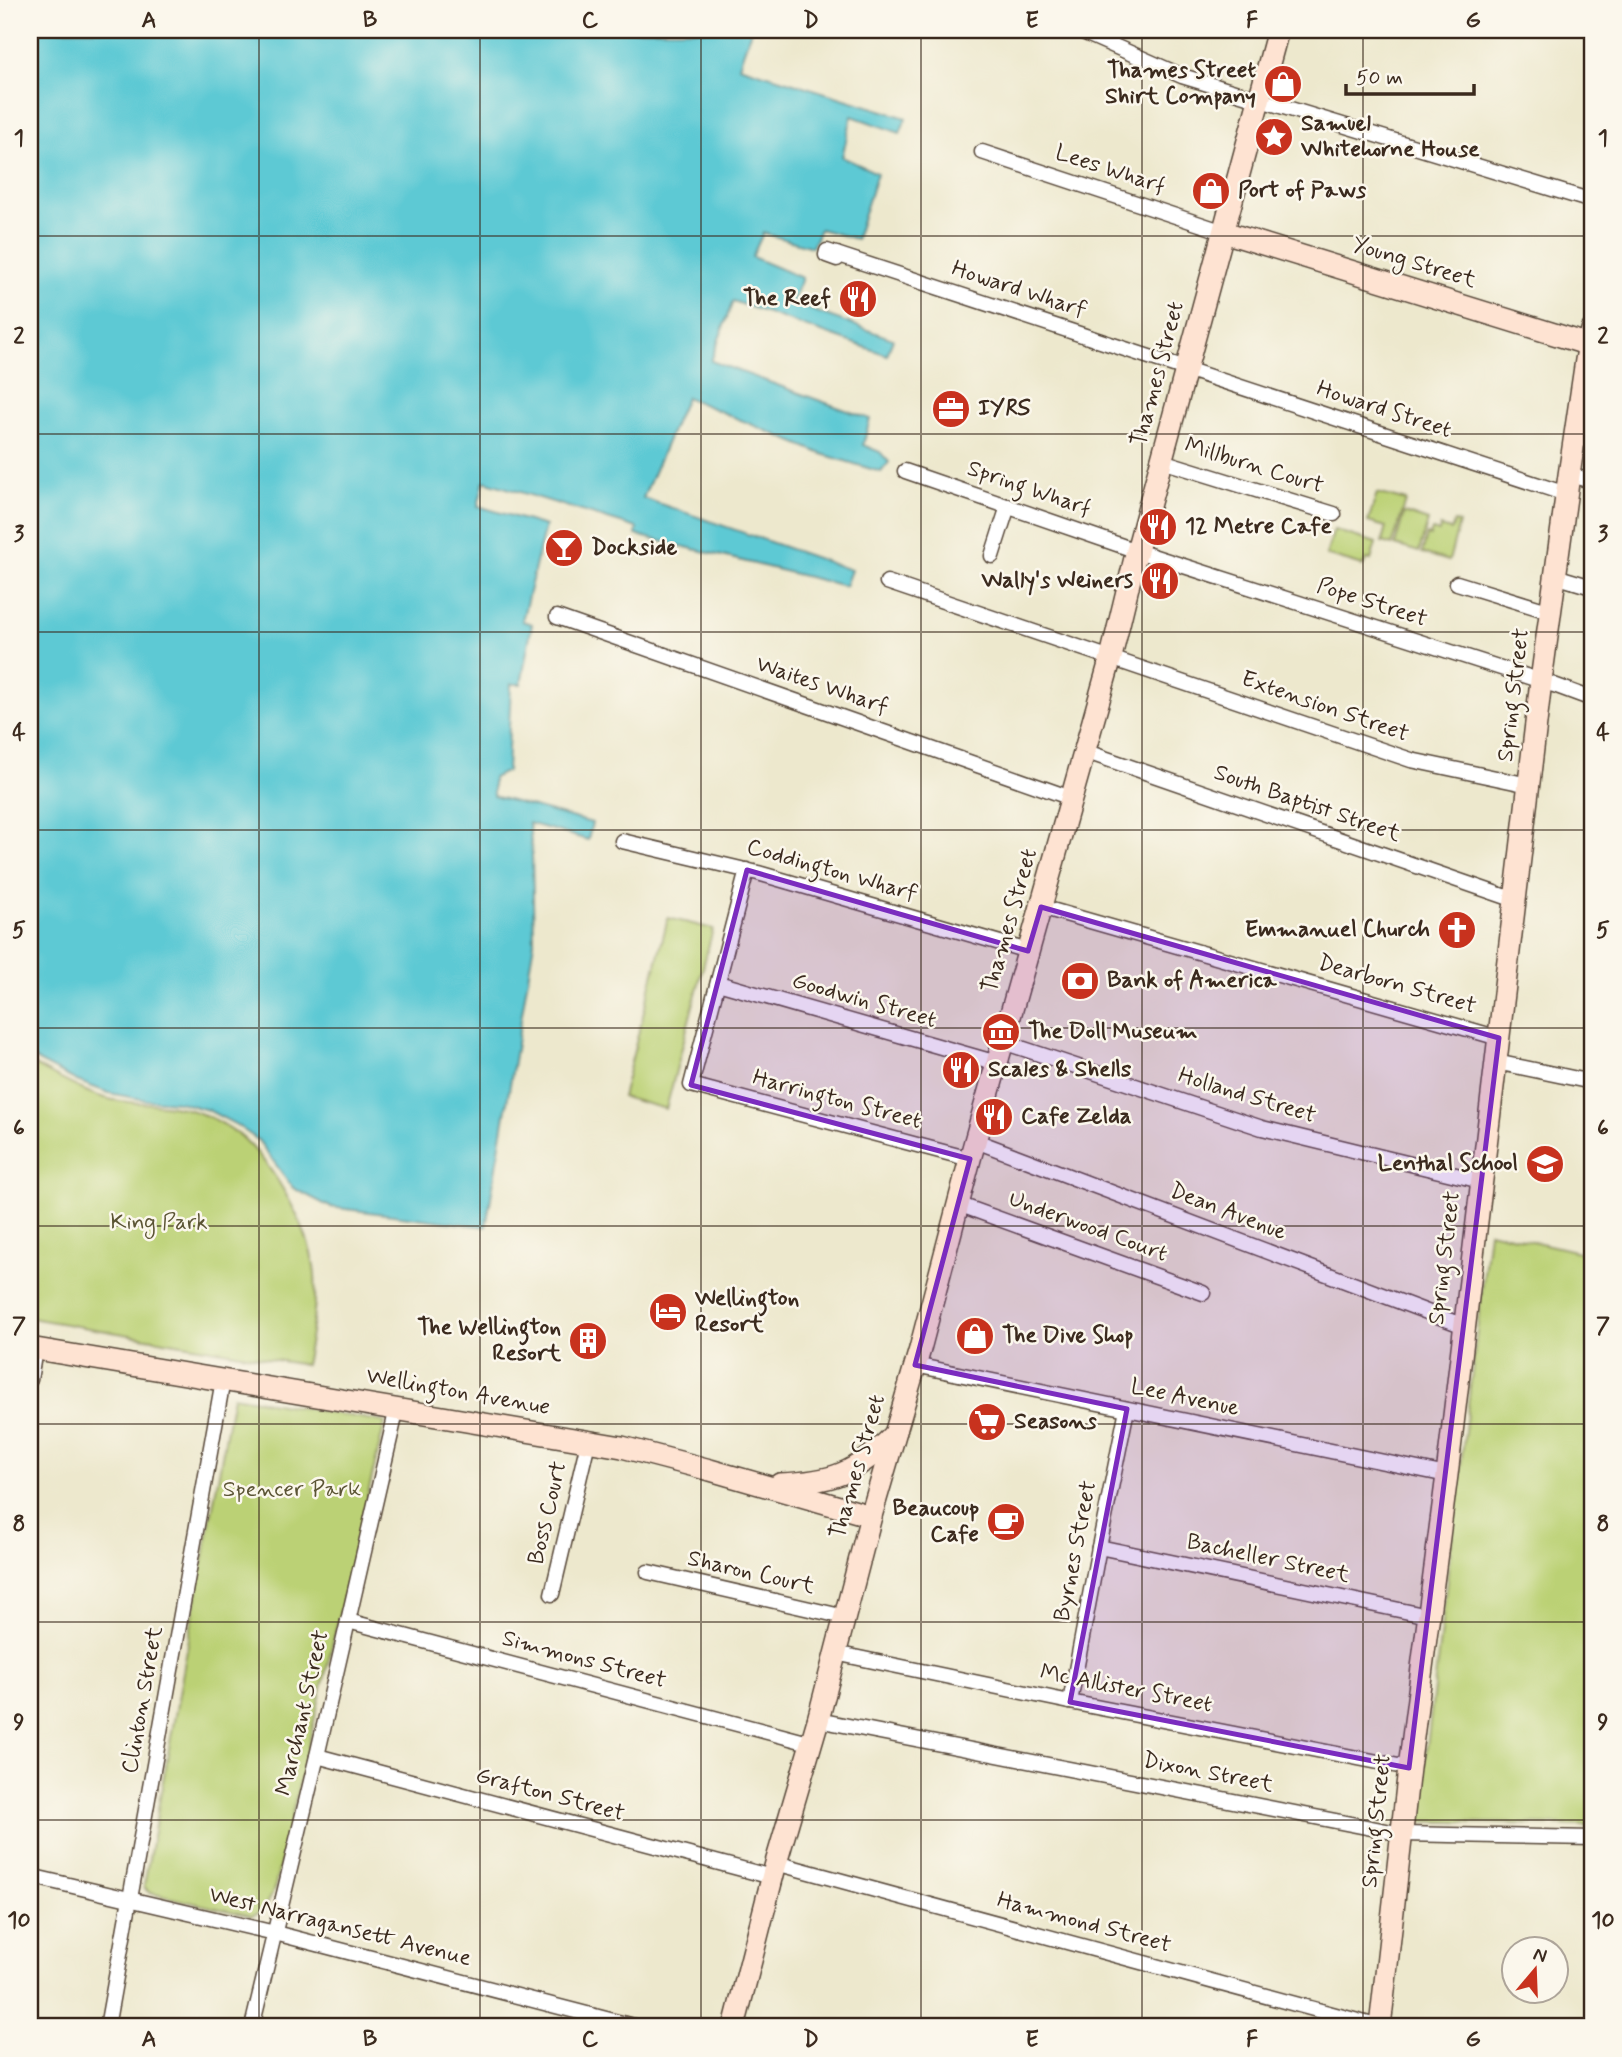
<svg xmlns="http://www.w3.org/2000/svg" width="1622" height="2057" viewBox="0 0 1622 2057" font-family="Mynerve,sans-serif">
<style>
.green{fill:#bbd175;stroke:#7b7e4a;stroke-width:2}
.water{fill:#5dc9d4;stroke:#4c7a79;stroke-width:2}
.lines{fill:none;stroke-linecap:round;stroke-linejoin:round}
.street-casing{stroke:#564638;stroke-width:17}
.secondary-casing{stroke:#564638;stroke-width:24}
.street{stroke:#fff;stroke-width:14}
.secondary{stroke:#fee3d2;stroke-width:21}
.marked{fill:#7b2cbf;fill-opacity:0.2;stroke:#7b2cbf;stroke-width:5;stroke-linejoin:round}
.grid{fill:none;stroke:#3b2a1e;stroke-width:2;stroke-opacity:0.55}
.labels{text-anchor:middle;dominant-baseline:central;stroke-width:5;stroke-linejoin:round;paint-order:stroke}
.poi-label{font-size:23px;font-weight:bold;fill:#3b2a1e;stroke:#fbf7ec;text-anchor:start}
.street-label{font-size:23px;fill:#3b2a1e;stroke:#fbf7ec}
.park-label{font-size:23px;fill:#5b5434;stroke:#fbf7ec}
.neatline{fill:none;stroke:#3b2a1e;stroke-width:2.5}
.grid-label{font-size:23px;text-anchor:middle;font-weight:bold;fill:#3b2a1e}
</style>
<rect width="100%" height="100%" fill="#fbf7ec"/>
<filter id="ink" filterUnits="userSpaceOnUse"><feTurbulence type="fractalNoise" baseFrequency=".0143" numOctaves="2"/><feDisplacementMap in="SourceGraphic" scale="14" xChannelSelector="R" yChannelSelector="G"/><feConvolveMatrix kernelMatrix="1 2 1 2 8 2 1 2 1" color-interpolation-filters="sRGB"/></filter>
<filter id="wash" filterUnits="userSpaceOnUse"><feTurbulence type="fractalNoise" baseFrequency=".00686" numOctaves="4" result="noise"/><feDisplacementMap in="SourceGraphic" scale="28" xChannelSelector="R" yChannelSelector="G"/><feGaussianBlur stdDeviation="1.57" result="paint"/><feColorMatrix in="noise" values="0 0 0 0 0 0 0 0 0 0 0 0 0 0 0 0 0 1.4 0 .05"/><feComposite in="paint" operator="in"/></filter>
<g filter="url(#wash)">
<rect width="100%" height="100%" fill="#ede8cd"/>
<g class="green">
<path d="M1377 493 1406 501 1392 545 1382 542 1386 527 1368 522Z"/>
<path d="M1404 513 1428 521 1419 552 1395 545Z"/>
<path d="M1454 522 1459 523 1449 561 1422 553 1427 535 1430 536 1432 530 1439 532 1440 527 1451 530Z"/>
<path d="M1334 530 1376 543 1371 560 1366 559 1363 566 1326 555Z"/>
<path d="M668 918 713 929 666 1109 622 1097Z"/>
<path d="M30 1063C54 1075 87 1095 113 1100 137 1104 164 1103 187 1109 208 1115 228 1125 244 1139 276 1169 311 1231 315 1275 317 1305 311 1335 305 1365L30 1318Z"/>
<path d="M1489 1231 1592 1255V1826L1418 1821Z"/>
<path d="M233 1396 385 1422 275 1886C270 1899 266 1913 251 1916L150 1893 145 1889 144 1886Z"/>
</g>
<path class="water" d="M30 30H751L739 66 906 118 900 133 852 116 842 157 877 173 856 239 820 229 812 247 763 233 752 257 802 278 792 303 893 339 887 355 733 301 711 361 870 419 863 445 880 452 889 462 881 472 822 454 686 397 643 498 851 570 845 586 636 535 637 528 484 481 478 506 545 526 522 621 532 624 521 684H511L507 771 493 778V796L592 823 588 840 529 823 532 855 534 942 486 1227 330 1207 293 1188 258 1140 235 1124 208 1110 179 1102 146 1100 109 1093 77 1081 30 1057Z"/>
</g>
<g filter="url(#ink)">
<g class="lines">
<defs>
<g id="street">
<path d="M1078 30 1182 76 1592 201"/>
<path d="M982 152 1224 232"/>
<path d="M837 254V259L826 255 827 251 1566 494"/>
<path d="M1162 461 1334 514"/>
<path d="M905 471 1137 551 1554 685 1592 699"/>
<path d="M1569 475 1592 481"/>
<path d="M992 556 1008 506"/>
<path d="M1555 576 1592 587"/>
<path d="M887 582 1411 760 1529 785"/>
<path d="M1457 583 1551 612"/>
<path d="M557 617 1071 798"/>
<path d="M1084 751 1515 900"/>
<path d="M622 841 758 873 1028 951"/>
<path d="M747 870 691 1085 970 1159"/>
<path d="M1041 907 1499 1038"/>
<path d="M718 983 997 1063"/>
<path d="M1003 1042 1262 1128 1481 1181"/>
<path d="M1496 1062 1592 1082"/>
<path d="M976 1141 1464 1326"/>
<path d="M958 1204 1203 1293"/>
<path d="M915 1365 1447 1475"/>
<path d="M30 1380 35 1349"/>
<path d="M1099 1547 1428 1616"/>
<path d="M648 1572 845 1617"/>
<path d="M552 1594 588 1442"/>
<path d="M348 1621 809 1743"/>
<path d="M835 1653 1070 1702 1409 1768"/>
<path d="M1070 1702 1099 1547 1127 1409"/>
<path d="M818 1720 1402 1834 1592 1838"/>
<path d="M317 1756 772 1877"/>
<path d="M776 1863 1380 2027"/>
<path d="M30 1876 275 1933 637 2027"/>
<path d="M107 2027 223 1380"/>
<path d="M252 2027 317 1756 397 1408"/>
</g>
<g id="secondary">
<path d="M1224 232 1580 342 1592 348"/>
<path d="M30 1348 622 1447 710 1470 871 1516"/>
<path d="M780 1484C831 1482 856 1474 893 1436"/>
<path d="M734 2027 776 1863 818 1720 871 1516 920 1349 970 1159 1111 657 1135 558 1278 30"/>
<path d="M1380 2027 1409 1768 1447 1475 1541 681 1569 475 1586 360 1592 330"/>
</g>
</defs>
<use href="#street" class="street-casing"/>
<use href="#secondary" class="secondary-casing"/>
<use href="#street" class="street"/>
<use href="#secondary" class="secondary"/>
</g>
</g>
<path class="marked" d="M747 870 1028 951 1041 907 1499 1038 1409 1768 1070 1702 1127 1409 915 1365 970 1159 691 1085Z"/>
<path class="grid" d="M259 30V2027M480 30V2027M701 30V2027M921 30V2027M1142 30V2027M1363 30V2027M30 236H1592M30 434H1592M30 632H1592M30 830H1592M30 1028H1592M30 1226H1592M30 1424H1592M30 1622H1592M30 1820H1592"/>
<defs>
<symbol id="shop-disc" viewBox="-11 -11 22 22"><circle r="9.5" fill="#c8321e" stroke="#fbf7ec"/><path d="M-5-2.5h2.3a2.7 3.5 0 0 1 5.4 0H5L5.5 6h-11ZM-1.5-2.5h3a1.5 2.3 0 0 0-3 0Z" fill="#fff"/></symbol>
<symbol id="sight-disc" viewBox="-11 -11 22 22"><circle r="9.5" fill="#c8321e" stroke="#fbf7ec"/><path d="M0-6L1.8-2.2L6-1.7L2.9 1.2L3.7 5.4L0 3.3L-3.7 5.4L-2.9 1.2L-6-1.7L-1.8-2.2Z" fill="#fff"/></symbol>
<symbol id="restaurant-disc" viewBox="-11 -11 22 22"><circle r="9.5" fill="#c8321e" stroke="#fbf7ec"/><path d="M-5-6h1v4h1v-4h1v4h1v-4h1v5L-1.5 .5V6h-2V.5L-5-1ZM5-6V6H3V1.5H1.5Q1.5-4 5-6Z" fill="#fff"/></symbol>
<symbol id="office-disc" viewBox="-11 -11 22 22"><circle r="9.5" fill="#c8321e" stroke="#fbf7ec"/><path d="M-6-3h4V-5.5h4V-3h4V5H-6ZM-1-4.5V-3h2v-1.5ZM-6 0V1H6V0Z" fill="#fff"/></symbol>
<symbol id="bar-disc" viewBox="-11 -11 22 22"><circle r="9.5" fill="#c8321e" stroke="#fbf7ec"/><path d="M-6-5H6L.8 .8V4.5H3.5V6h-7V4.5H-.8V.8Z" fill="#fff"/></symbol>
<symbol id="church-disc" viewBox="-11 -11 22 22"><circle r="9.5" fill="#c8321e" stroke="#fbf7ec"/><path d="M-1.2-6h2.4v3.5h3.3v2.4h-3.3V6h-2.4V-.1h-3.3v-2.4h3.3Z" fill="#fff"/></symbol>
<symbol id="bank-disc" viewBox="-11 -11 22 22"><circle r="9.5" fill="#c8321e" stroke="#fbf7ec"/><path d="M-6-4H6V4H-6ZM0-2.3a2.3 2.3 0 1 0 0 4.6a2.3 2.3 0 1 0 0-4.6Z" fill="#fff"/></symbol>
<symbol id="museum-disc" viewBox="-11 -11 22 22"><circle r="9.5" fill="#c8321e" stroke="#fbf7ec"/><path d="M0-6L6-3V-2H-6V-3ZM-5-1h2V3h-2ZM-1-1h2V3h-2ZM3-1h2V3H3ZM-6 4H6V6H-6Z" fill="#fff"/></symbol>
<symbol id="school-disc" viewBox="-11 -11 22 22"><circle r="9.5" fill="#c8321e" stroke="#fbf7ec"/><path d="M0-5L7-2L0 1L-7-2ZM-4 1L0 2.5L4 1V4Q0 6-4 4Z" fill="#fff"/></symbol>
<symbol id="hotel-disc" viewBox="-11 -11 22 22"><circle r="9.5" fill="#c8321e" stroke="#fbf7ec"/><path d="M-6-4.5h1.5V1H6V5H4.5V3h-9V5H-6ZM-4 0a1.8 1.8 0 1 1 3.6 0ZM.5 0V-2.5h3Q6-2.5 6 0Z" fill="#fff"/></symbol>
<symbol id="building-disc" viewBox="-11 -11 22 22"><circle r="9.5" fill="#c8321e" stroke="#fbf7ec"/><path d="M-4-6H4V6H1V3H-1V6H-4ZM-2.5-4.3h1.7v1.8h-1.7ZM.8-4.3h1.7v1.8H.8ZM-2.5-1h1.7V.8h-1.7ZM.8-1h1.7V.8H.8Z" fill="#fff"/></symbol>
<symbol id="supermarket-disc" viewBox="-11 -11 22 22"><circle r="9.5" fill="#c8321e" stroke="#fbf7ec"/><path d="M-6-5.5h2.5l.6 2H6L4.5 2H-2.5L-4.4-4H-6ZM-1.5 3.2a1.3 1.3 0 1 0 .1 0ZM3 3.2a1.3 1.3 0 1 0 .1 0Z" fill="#fff"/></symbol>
<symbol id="cafe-disc" viewBox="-11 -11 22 22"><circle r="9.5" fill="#c8321e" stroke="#fbf7ec"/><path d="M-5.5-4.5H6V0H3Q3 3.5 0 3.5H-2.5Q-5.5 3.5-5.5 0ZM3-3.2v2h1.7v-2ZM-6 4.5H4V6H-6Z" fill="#fff"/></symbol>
</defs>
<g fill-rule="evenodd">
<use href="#shop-disc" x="1261" y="62" width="44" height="44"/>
<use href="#sight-disc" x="1252" y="115" width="44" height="44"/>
<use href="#shop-disc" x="1189" y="169" width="44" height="44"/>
<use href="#restaurant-disc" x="836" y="277" width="44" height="44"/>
<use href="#office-disc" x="929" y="387" width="44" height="44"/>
<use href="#restaurant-disc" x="1136" y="505" width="44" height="44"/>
<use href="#bar-disc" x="542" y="526" width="44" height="44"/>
<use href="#restaurant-disc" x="1138" y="559" width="44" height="44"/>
<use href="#church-disc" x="1435" y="908" width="44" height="44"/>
<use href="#bank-disc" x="1058" y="959" width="44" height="44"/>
<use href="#museum-disc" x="979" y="1010" width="44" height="44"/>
<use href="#restaurant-disc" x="939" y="1048" width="44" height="44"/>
<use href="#restaurant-disc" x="972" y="1095" width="44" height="44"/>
<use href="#school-disc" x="1523" y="1142" width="44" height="44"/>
<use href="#hotel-disc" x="646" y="1290" width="44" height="44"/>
<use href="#shop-disc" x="953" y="1314" width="44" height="44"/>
<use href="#building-disc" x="566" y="1319" width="44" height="44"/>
<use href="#supermarket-disc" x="965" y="1400" width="44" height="44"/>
<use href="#cafe-disc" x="984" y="1500" width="44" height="44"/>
</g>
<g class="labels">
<g class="poi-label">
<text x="1256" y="71" text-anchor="end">Thames Street<tspan x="1256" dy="26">Shirt Company</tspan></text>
<text x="1301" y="124">Samuel<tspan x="1301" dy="26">Whitehorne House</tspan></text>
<text x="1238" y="191">Port of Paws</text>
<text x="831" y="299" text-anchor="end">The Reef</text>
<text x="978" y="409">IYRS</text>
<text x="1185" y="527">12 Metre Cafe</text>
<text x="591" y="548">Dockside</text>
<text x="1133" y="581" text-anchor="end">Wally's Weiners</text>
<text x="1430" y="930" text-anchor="end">Emmanuel Church</text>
<text x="1107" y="981">Bank of America</text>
<text x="1028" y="1032">The Doll Museum</text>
<text x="988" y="1070">Scales &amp; Shells</text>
<text x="1021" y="1117">Cafe Zelda</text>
<text x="1518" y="1164" text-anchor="end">Lenthal School</text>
<text x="695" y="1299">Wellington<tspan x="695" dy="26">Resort</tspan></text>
<text x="561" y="1328" text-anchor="end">The Wellington<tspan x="561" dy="26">Resort</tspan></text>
<text x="1002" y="1336">The Dive Shop</text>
<text x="1014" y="1422">Seasons</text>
<text x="979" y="1509" text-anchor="end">Beaucoup<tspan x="979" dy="26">Cafe</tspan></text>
</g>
<g class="street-label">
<text transform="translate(1110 170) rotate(18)">Lees Wharf</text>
<text transform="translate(1414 263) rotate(17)">Young Street</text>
<text transform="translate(1019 290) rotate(18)">Howard Wharf</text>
<text transform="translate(1158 374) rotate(-75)">Thames Street</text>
<text transform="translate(1384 410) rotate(18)">Howard Street</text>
<text transform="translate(1254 466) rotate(17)">Millburn Court</text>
<text transform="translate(1029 489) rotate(19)">Spring Wharf</text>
<text transform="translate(1372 603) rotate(18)">Pope Street</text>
<text transform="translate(822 686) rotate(19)">Waites Wharf</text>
<text transform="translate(1514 695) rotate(-83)">Spring Street</text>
<text transform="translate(1325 707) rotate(19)">Extension Street</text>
<text transform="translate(1307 804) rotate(19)">South Baptist Street</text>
<text transform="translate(832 871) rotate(16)">Coddington Wharf</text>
<text transform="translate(1010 921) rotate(-74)">Thames Street</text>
<text transform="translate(1397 985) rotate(16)">Dearborn Street</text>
<text transform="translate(864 1001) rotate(16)">Goodwin Street</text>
<text transform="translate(1247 1096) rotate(17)">Holland Street</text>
<text transform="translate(837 1100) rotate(15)">Harrington Street</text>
<text transform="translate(1228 1212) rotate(21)">Dean Avenue</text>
<text transform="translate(1088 1227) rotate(20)">Underwood Court</text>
<text transform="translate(1445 1258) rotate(-83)">Spring Street</text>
<text transform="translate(458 1392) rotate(10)">Wellington Avenue</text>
<text transform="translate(1185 1398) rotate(12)">Lee Avenue</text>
<text transform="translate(858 1467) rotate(-74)">Thames Street</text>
<text transform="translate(548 1513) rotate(-77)">Boss Court</text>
<text transform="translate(1076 1551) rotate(-79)">Byrnes Street</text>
<text transform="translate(1268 1559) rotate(12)">Bacheller Street</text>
<text transform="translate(751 1573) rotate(13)">Sharon Court</text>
<text transform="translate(584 1660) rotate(15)">Simmons Street</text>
<text transform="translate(1126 1689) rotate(11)">Mc Allister Street</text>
<text transform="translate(143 1700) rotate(-80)">Clinton Street</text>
<text transform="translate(303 1713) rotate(-77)">Marchant Street</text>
<text transform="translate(1208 1773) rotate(11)">Dixon Street</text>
<text transform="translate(550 1795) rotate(15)">Grafton Street</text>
<text transform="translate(1377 1821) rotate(-84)">Spring Street</text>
<text transform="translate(1084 1923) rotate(15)">Hammond Street</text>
<text transform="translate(340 1927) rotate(14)">West Narragansett Avenue</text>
</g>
<g class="park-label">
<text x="159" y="1223">King Park</text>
<text x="292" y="1490">Spencer Park</text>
</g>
</g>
<rect width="1622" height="2057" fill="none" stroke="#fbf7ec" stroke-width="77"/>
<g transform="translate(1535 1970) rotate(19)"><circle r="33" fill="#fbf7ec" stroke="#aea59a" stroke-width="2"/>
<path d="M0-5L12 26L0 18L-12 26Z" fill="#c8321e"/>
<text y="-10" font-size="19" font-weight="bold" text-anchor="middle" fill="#3b2a1e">N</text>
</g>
<path d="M1346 84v10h128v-10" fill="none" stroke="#3b2a1e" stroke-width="3.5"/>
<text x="1356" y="84" font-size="21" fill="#3b2a1e" stroke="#fbf7ec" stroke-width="5" paint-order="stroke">50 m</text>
<rect x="38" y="38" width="1546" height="1980" class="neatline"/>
<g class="grid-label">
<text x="149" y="27">A</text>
<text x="370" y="27">B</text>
<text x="590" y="27">C</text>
<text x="811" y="27">D</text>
<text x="1032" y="27">E</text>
<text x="1252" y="27">F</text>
<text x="1473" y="27">G</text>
<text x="19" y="145">1</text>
<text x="1603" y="145">1</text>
<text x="19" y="343">2</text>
<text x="1603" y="343">2</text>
<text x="19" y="541">3</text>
<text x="1603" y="541">3</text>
<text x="19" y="739">4</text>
<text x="1603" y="739">4</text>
<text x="19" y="937">5</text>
<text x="1603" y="937">5</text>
<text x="19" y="1135">6</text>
<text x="1603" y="1135">6</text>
<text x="19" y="1333">7</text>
<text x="1603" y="1333">7</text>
<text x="19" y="1531">8</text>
<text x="1603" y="1531">8</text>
<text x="19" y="1729">9</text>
<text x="1603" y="1729">9</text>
<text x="19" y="1927">10</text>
<text x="1603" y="1927">10</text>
<text x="149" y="2046">A</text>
<text x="370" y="2046">B</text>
<text x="590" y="2046">C</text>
<text x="811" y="2046">D</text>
<text x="1032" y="2046">E</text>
<text x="1252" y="2046">F</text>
<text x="1473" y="2046">G</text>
</g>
</svg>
